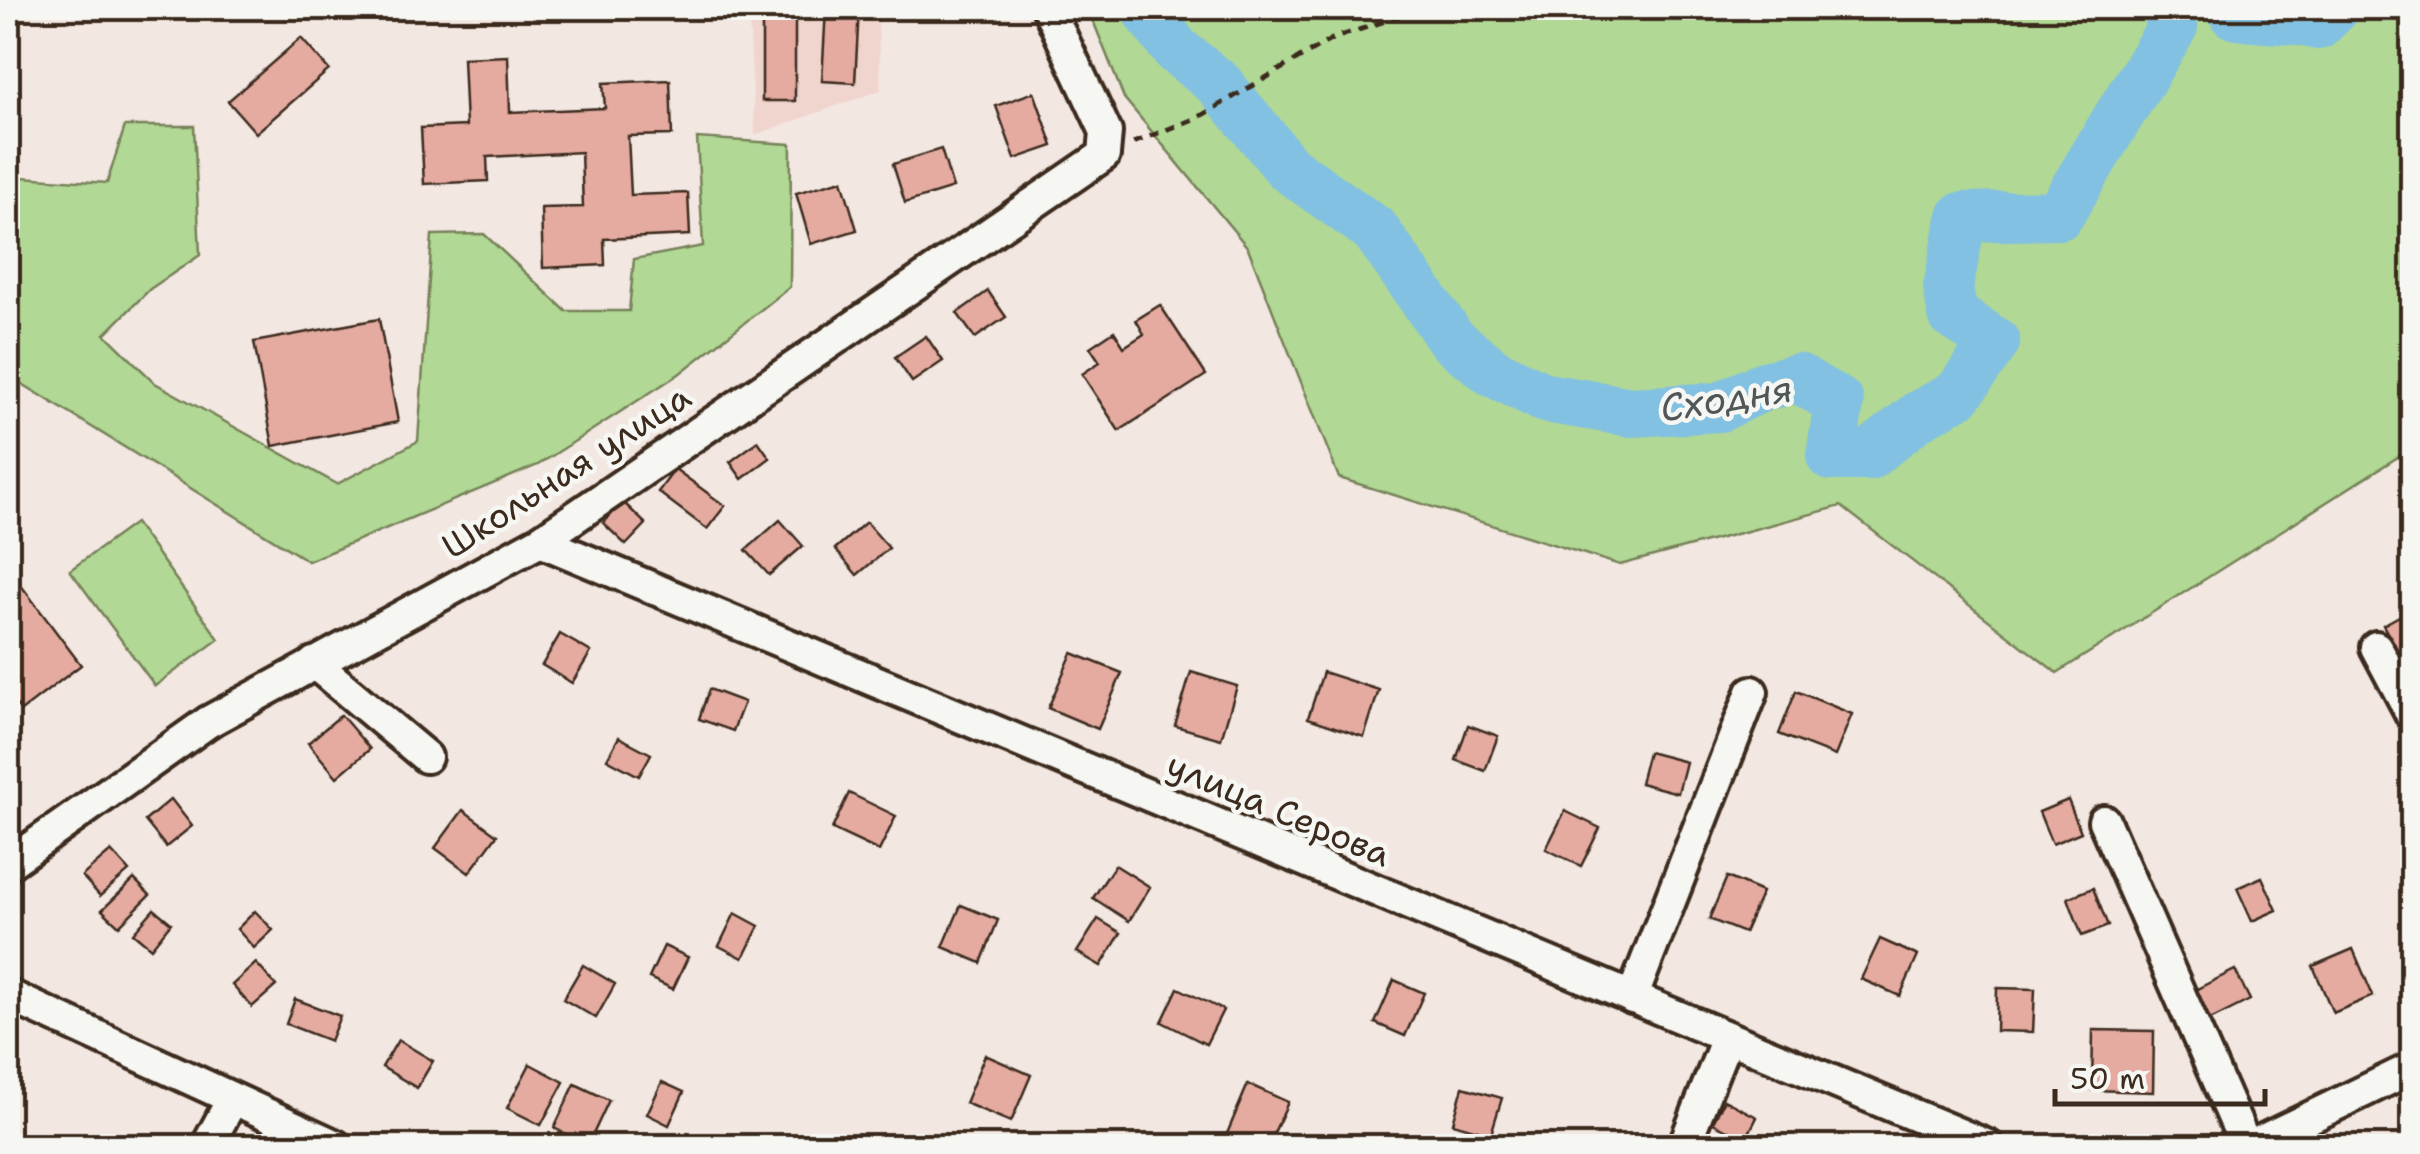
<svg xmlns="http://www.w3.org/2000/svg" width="2420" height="1154" viewBox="0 0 2420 1154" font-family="'Shantell Sans',sans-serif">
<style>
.built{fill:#efd5ce}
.green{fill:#b1d894;stroke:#768159;stroke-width:2.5}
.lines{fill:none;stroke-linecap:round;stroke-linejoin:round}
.river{stroke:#82c1e2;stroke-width:50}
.building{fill:#e5aba1;stroke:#3b2a1e;stroke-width:2.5}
.minor-casing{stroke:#3b2a1e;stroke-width:38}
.path{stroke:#3b2a1e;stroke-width:5;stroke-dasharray:10 8;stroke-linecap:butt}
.minor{stroke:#f6f6f2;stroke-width:30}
.labels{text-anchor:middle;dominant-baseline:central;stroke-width:9;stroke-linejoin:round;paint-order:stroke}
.street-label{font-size:35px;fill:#3b2a1e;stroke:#f6f6f2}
.water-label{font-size:38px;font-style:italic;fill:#505759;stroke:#f6f6f2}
</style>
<rect width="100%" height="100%" fill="#f3e7e2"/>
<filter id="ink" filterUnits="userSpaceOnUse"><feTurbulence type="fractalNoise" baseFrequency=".01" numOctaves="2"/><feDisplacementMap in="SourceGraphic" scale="20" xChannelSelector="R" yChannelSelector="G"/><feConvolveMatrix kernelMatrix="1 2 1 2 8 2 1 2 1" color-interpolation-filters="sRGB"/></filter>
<g filter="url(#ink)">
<path class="built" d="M660 8H877L881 90 755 135 749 20 660 15Z"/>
<g class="green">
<path d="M1088 8H2412V448L2057 673 1841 506 1620 565 1339 478 1248 248 1124 98Z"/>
<path d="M125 126H194L200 255 150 289 105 334 155 383 337 484 418 441 432 235 484 234 566 311H629L634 259 703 246 697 138 791 144 790 287 679 374 538 465 308 561 8 375V176L107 183Z"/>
<path d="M135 523 219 639 155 686 70 570Z"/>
</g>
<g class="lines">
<g class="river">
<path d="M1145 8 1176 50 1219 84 1288 168 1375 230 1452 340 1493 372 1545 398 1632 412 1720 407 1764 386 1798 378 1839 402 1831 456H1868L1918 416 1958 394 1995 342 1953 315 1948 288 1962 217 2059 215 2173 26 2166 8"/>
<path d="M2233 8 2234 14C2263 21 2289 16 2318 25L2335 8"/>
</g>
</g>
<g class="building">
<rect x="762" y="8" width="33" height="93"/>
<path d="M826 8H859L855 83 822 81Z"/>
<path d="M301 38 329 70 256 133 228 101Z"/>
<path d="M508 56 510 112 605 108 603 83 670 80 672 135 628 136 631 195 688 193 690 235 604 239 605 265 543 268 541 208 583 207 581 152 487 157 488 181 424 184 421 128 466 126 463 58Z"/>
<path d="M1034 92 1053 146 1015 159 996 106Z"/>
<path d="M941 149 953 188 905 203 893 164Z"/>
<path d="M842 180 857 230 811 244 796 193Z"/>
<path d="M988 291 1006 317 975 338 957 313Z"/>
<path d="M1160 305 1206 375 1119 431 1082 374 1100 362 1090 347 1114 331 1124 347 1144 334 1136 320Z"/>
<path d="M379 319 398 422 273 446 254 342Z"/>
<path d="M926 336 943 361 912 382 895 357Z"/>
<path d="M758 441 770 458 742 479 730 462Z"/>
<path d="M675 469 725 506 707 529 658 492Z"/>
<path d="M623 502 646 524 626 545 603 523Z"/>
<path d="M780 520 803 546 769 575 746 550Z"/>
<path d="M866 522 889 548 857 575 835 549Z"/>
<path d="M8 568 81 665 21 711 8 694Z"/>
<path d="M2412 609V649L2400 656 2383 625Z"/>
<path d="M560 634 591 652 572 683 542 665Z"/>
<path d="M1072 653 1122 673 1098 729 1048 708Z"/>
<path d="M1191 672 1237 686 1221 739 1175 726Z"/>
<path d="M1323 672 1379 690 1364 737 1308 718Z"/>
<path d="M709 689 744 702 733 731 699 719Z"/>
<path d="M1796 691 1852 714 1835 756 1779 734Z"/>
<path d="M341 715 370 749 337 777 308 743Z"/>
<path d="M1468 725 1498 736 1485 771 1456 760Z"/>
<path d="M619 737 651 754 639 776 607 759Z"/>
<path d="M1648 752 1686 762 1678 793 1640 783Z"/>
<path d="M849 793 896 816 879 851 832 829Z"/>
<path d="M171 799 192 826 166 847 145 821Z"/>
<path d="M2068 800 2081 832 2052 844 2039 812Z"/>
<path d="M463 810 497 835 469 873 435 848Z"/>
<path d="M1565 811 1600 828 1581 866 1546 849Z"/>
<path d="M111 851 129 871 100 896 82 876Z"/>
<path d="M1115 865 1150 887 1129 921 1093 898Z"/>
<path d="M1727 877 1762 892 1744 933 1709 919Z"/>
<path d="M2262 877 2277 910 2252 921 2237 888Z"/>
<path d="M134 879 150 895 119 926 102 910Z"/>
<path d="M2093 888 2108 926 2082 936 2068 898Z"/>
<path d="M961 905 998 920 981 963 943 947Z"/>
<path d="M154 909 171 923 151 948 133 933Z"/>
<path d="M255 911 273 930 254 948 237 929Z"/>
<path d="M735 913 759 926 743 958 719 946Z"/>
<path d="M1098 919 1121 933 1101 966 1077 952Z"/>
<path d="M1880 939 1918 956 1900 996 1861 979Z"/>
<path d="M664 946 688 957 673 989 649 978Z"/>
<path d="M2353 949 2373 996 2333 1013 2313 966Z"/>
<path d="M256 963 276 986 252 1007 232 985Z"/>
<path d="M583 965 615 984 596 1018 563 999Z"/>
<path d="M2235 970 2250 1000 2204 1023 2189 993Z"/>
<path d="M1394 980 1424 993 1405 1036 1375 1023Z"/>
<path d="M1178 988 1223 1010 1206 1044 1162 1022Z"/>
<path d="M1997 988 2035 989 2033 1032 1996 1031Z"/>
<path d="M295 999 340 1016 330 1041 286 1024Z"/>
<path d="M2093 1030 2154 1031 2153 1092 2092 1090Z"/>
<path d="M398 1040 433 1061 417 1088 382 1067Z"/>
<path d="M985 1055 1031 1075 1011 1122 965 1103Z"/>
<path d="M530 1064 564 1082 541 1125 507 1108Z"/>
<path d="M662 1082 684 1092 669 1125 647 1114Z"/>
<path d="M575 1084 609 1100 588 1145 554 1128Z"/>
<path d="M1248 1084 1288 1102 1268 1146H1250L1226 1136Z"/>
<path d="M1463 1087 1502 1098 1491 1134 1453 1123Z"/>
<path d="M1724 1100 1757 1117 1746 1139 1713 1123Z"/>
</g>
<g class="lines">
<defs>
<g id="minor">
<path d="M540 541 1988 1146"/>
<path d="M2376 647 2412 715"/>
<path d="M314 663 426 757"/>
<path d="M2104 821 2246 1146"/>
<path d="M8 864 208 722 540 541 1104 155 1106 132 1048 8"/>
<path d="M8 995 336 1146"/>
<path d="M1632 998 1752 692"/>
<path d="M207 1146 232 1100"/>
<path d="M1684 1146 1727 1038"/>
<path d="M2251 1146 2412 1068"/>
</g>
</defs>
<use href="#minor" class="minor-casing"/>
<path class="path" d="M1133 143 1199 117 1332 39 1423 8"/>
<use href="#minor" class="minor"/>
</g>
</g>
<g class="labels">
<g class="street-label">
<text transform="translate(566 471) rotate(-33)">Школьная улица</text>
<text transform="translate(1279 809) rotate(23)">улица Серова</text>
</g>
<g class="water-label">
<text transform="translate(1726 398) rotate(-9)">Сходня</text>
</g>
</g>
<rect width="2420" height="1154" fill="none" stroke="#f6f6f2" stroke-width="40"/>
<rect x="20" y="20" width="2380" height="1114" fill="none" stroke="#3b2a1e" stroke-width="4" filter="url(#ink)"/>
<path d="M2055 1089v15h210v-15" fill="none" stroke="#3b2a1e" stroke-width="5"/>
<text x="2070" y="1089" font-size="30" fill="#3b2a1e" stroke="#f6f6f2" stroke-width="8" paint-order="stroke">50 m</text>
</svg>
